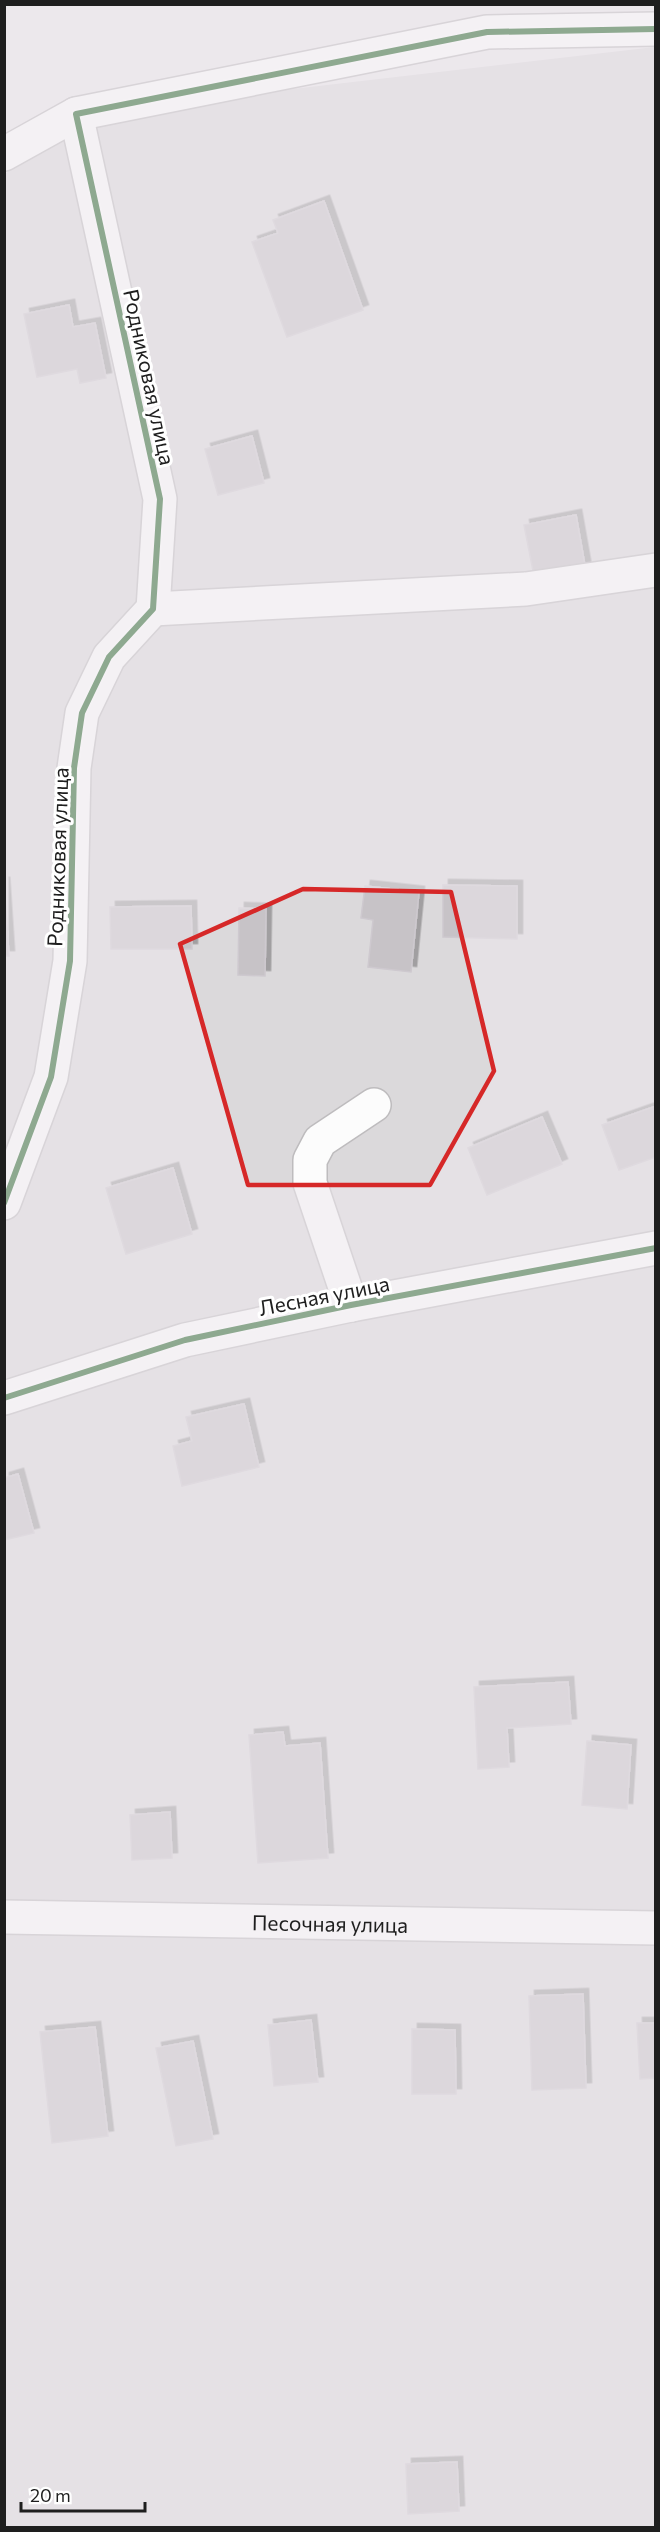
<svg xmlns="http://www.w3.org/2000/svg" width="660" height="2532" viewBox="0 0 660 2532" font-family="Commissioner,sans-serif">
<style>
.residential{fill:#dbd9db}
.building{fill:#c7c3c7;stroke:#cec9cf;stroke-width:1.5;filter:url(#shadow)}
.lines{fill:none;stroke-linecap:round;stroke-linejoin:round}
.minor-casing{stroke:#bebcbe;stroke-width:36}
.minor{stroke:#fcfcfc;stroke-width:33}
.cycleway-casing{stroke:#fff;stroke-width:10}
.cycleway{stroke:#1b5e20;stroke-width:6}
.marked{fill:none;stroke:#d62828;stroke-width:4.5;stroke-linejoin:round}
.labels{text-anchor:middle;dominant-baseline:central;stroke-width:6;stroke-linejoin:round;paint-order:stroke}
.street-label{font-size:21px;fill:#1e1e1e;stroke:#fff}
</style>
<defs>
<filter id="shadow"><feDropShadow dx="5.5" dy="-5.5" stdDeviation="0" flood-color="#0004"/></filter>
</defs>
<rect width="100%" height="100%" fill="#ece8ec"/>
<path class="residential" d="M655 47V2527H5L4 175 76 114Z"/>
<g class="building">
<path d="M324 201 363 310 287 337 252 242 278 233 273 220Z"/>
<path d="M69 305 73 327 95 323 106 378 80 383 77 369 37 377 24 314Z"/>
<path d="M252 436 264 483 218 495 205 449Z"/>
<path d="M576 515 587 577 536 586 524 525Z"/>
<path d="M4 882 9 956H4Z"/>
<path d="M443 885 517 886V939L443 937Z"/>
<path d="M365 886 419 892 411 972 368 967 373 920 361 918Z"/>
<path d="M191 906 192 949H111L110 907Z"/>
<path d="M239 908 266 909 265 976 238 975Z"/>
<path d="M656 1106V1157L619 1170 602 1125Z"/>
<path d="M542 1117 562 1164 487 1195 468 1148Z"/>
<path d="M173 1168 192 1234 126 1254 106 1188Z"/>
<path d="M244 1404 259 1467 182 1486 173 1446 192 1441 186 1417Z"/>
<path d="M18 1474 34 1533 4 1540V1478Z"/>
<path d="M568 1682 571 1724 507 1728 509 1767 478 1769 474 1687Z"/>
<path d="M283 1732 285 1746 320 1743 328 1858 258 1863 249 1735Z"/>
<path d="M587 1741 631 1745 627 1809 582 1805Z"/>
<path d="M170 1812 172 1858 132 1860 130 1815Z"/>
<path d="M583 1994 586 2088 532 2090 529 1996Z"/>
<path d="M311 2020 318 2082 274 2086 268 2025Z"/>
<path d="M637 2023H656V2078L640 2079Z"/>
<path d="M95 2027 108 2136 52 2143 40 2032Z"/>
<path d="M412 2029 455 2030 456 2094H412Z"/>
<path d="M193 2041 213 2139 176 2146 156 2048Z"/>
<path d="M457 2462 459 2511 408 2514 406 2464Z"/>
</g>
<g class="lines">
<defs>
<g id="minor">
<path d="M4 154 76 114 487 32 656 29"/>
<path d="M153 609 526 589 656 570"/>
<path d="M4 1203 51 1077 70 961 74 768 82 713 109 657 153 609 160 499 76 114"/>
<path d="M351 1305 310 1183V1160L320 1141 374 1105"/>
<path d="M4 1398 185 1340 351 1305 656 1248"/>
<path id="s1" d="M4 1917 656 1928"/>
</g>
</defs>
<use href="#minor" class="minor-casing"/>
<use href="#minor" class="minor"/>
<defs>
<g id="cycleway">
<path d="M4 1203 51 1077 70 961 74 768 82 713 109 657 153 609 160 499 76 114 487 32 656 29"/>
<path d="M4 1398 185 1340 351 1305 656 1248"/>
</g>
</defs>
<use href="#cycleway" class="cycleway-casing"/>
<use href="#cycleway" class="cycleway"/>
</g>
<path d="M0 0H660V2532H0ZM303 889 451 892 494 1071 430 1185H248L180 944Z" fill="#ece8ec" fill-opacity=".55" fill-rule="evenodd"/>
<path class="marked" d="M303 889 451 892 494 1071 430 1185H248L180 944Z"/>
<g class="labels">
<g class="street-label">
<text transform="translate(150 377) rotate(78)">Родниковая улица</text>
<text transform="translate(57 857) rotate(-88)">Родниковая улица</text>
<text transform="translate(324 1295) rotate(-11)">Лесная улица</text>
<text stroke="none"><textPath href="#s1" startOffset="326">Песочная улица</textPath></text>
</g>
</g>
<rect width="660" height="2532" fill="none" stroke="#1e1e1e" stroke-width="12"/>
<path d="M21 2502v9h124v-9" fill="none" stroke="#1e1e1e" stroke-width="3"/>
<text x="30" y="2502" font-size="18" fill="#1e1e1e" stroke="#ffffff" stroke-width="4.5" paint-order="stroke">20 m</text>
</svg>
